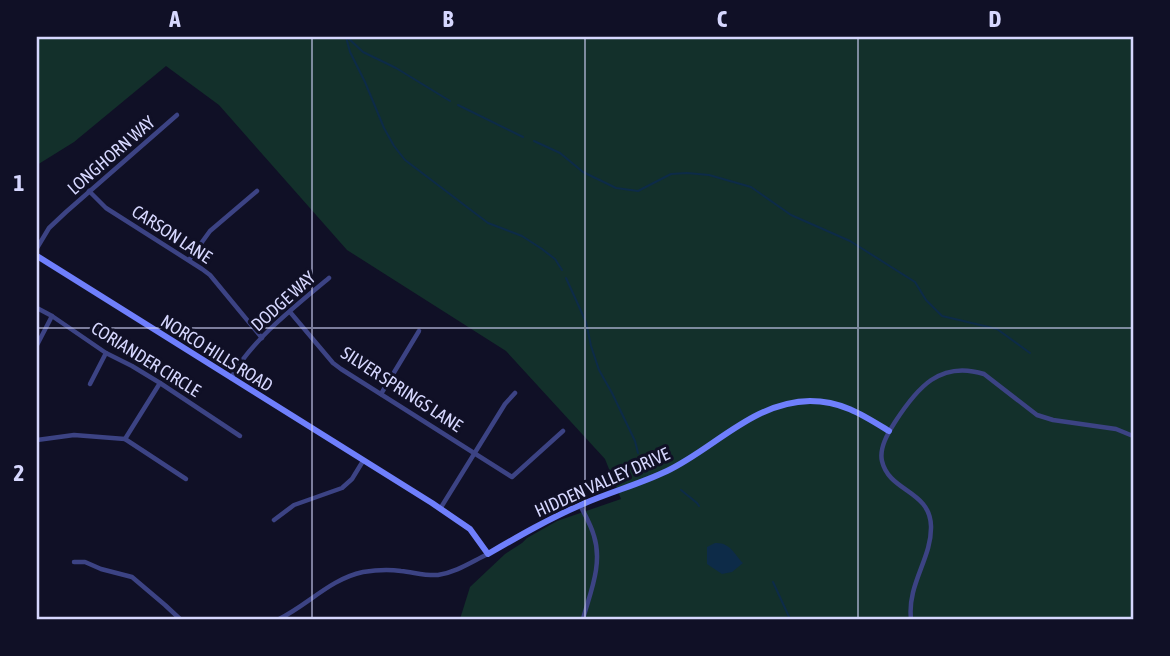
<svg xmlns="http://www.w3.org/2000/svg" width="1170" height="656" viewBox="0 0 1170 656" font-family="'Asap Condensed',sans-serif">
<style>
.green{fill:#13302b}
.water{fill:#0d2b48}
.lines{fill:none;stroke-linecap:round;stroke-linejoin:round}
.stream{stroke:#0d2b48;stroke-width:2}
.street{stroke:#3c4384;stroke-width:4.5}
.secondary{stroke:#6f7ffc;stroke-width:6}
.grid{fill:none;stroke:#d6d7fe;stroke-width:2;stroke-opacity:0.55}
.labels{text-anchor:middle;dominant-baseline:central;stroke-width:6;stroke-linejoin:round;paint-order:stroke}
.street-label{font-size:18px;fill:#d6d7fe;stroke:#101026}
.neatline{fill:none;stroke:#d6d7fe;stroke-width:2.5}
.grid-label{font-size:23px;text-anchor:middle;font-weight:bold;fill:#d6d7fe}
</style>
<rect width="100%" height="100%" fill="#101026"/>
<path class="green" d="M37 37H1133V619H460L470 587 505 554 522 543 527 538 557 521 621 499 605 459 506 351 347 250 219 105 166 66 74 142 37 165Z"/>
<path class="water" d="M715 543C730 542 734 554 743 563L732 572 722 574 707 564V547Z"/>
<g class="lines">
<g class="stream">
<path d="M346 37 350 52 365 82 384 128 394 146 405 160 488 223 522 236 542 249 555 259 562 270"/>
<path d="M347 37 363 52 396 68 450 101"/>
<path d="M458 105 523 137"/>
<path d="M534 141 560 153 583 172 616 188 638 191 671 174 687 173 709 175 751 187 791 215 850 241 915 282 926 300 942 316 997 329 1030 353"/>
<path d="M566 278 586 322 591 346 599 370 612 393 635 441 638 453"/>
<path d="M681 490 697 503 699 506"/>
<path d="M773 582 790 619"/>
</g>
<g class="street">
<path d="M89 191 106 208 202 269 210 275 262 338"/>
<path d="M37 248 49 228 66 212 177 115"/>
<path d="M189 260 210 231 257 191"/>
<path d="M37 308 52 316 106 353 132 366 160 383 240 436"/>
<path d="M290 312 333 363 341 369 512 477 563 431"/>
<path d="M37 345 52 316"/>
<path d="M231 378C250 341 298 304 329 278"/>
<path d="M90 384 106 353"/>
<path d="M381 394 419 331"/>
<path d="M125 439 160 383"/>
<path d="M37 440 74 435 125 439 186 479"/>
<path d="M580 505C585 515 591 525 594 536 603 564 590 593 583 619"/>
<path d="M440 509 505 404 515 393"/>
<path d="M274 520 294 505 342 488 352 479 363 461"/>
<path d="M74 562H85L101 569 132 577 165 605 180 619"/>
<path d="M279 619C308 605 330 579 363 572 375 570 388 569 401 571 413 572 425 576 438 575 457 572 471 562 488 554"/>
<path d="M911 619C907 584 932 558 931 526 930 490 889 492 882 461 879 448 888 433 895 422 917 388 940 360 984 374L1037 415 1053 420 1116 429 1133 436"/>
</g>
<path class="secondary" d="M37 256 432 503 470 529 488 554C519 536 550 518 583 504 610 492 640 484 667 471 715 448 753 402 810 401 842 401 863 415 889 431"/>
</g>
<path class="grid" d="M312 37V619M585 37V619M858 37V619M37 328H1133"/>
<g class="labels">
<g class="street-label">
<text transform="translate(111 155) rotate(-41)">LONGHORN WAY</text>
<text transform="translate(172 234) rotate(33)">CARSON LANE</text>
<text transform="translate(283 301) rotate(-42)">DODGE WAY</text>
<text transform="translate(217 353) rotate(32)">NORCO HILLS ROAD</text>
<text transform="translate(146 359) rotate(32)">CORIANDER CIRCLE</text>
<text transform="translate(402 389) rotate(33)">SILVER SPRINGS LANE</text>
<text transform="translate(602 482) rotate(-24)">HIDDEN VALLEY DRIVE</text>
</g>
</g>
<rect width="1170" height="656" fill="none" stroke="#101026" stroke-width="77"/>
<rect x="38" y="38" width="1094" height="580" class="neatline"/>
<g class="grid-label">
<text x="175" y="27">A</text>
<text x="448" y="27">B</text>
<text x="722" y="27">C</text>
<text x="995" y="27">D</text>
<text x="19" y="191">1</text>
<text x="19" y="481">2</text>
</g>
</svg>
